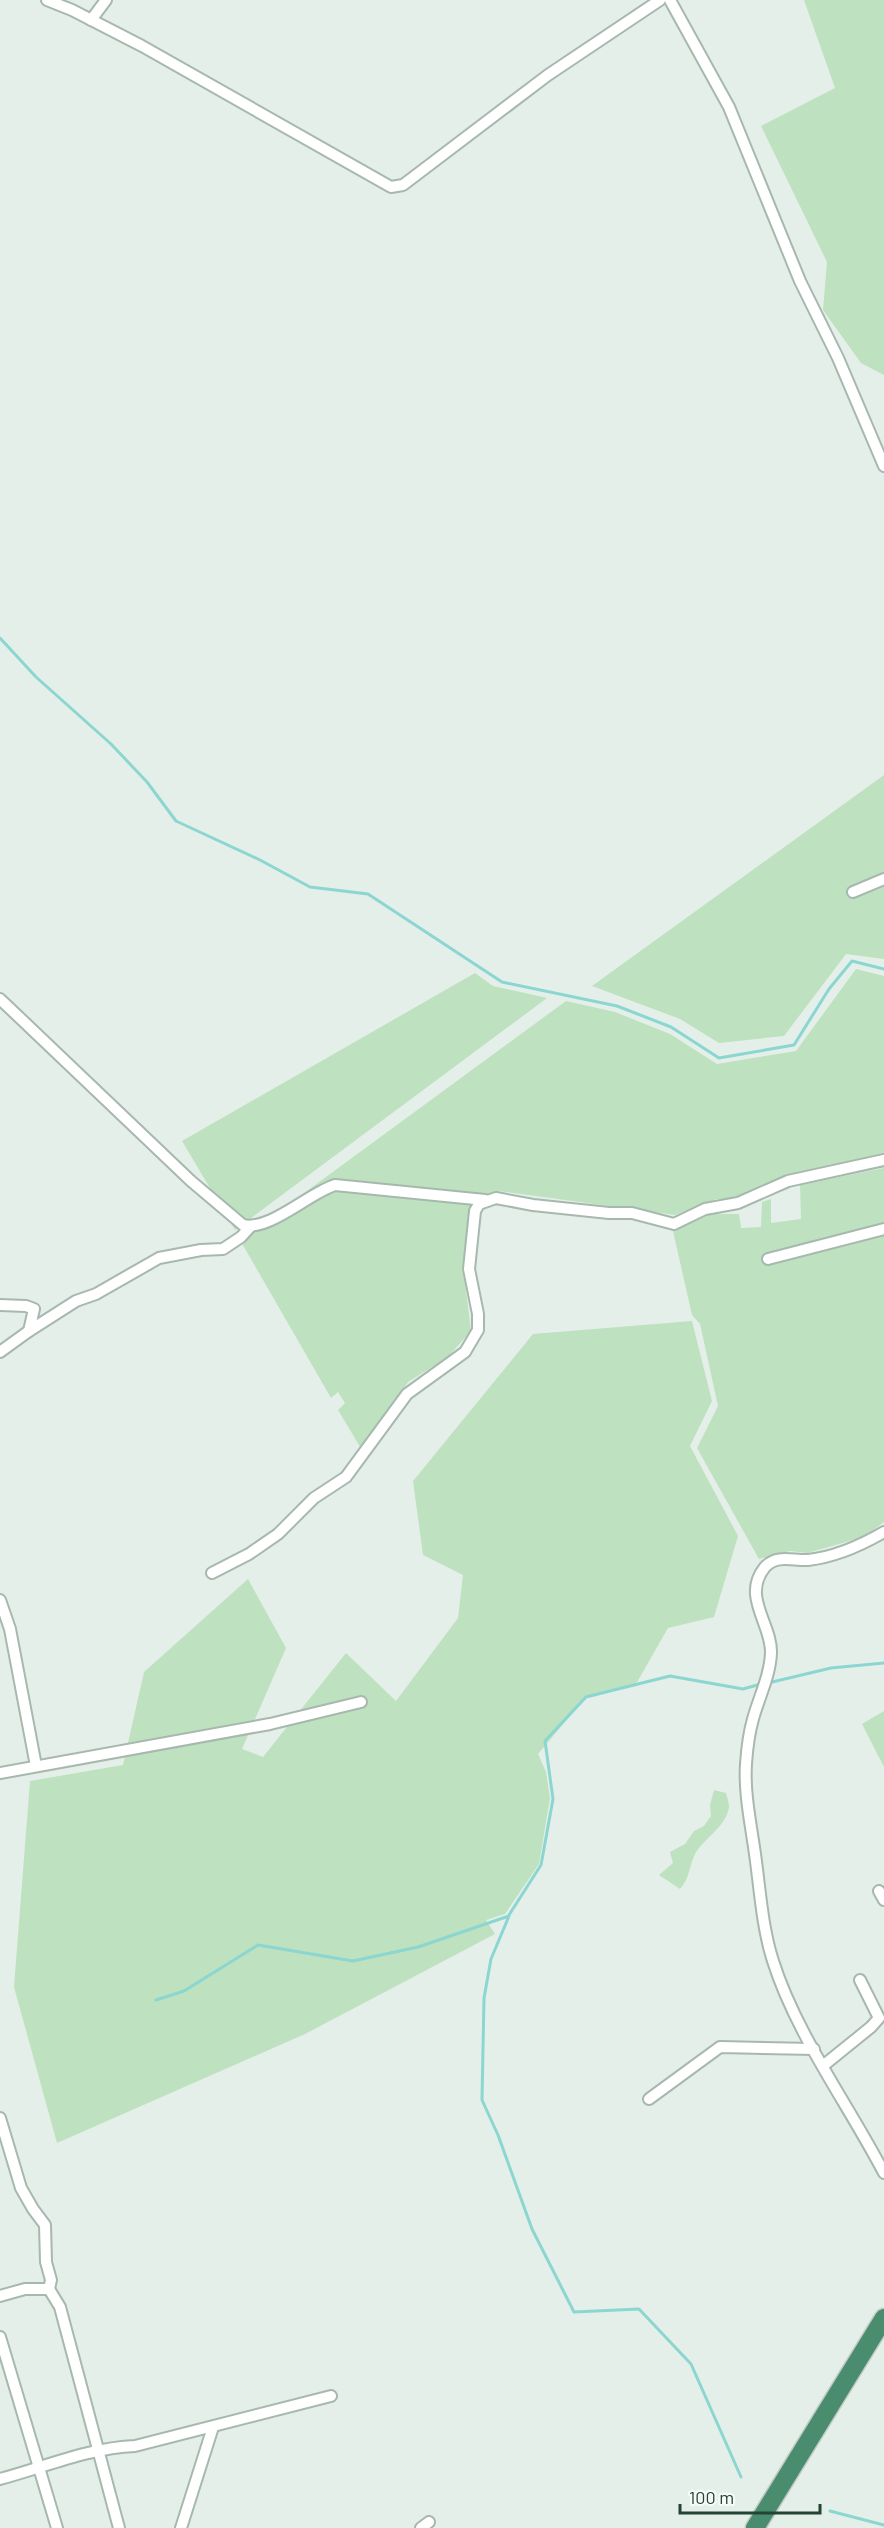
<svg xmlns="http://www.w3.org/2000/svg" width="884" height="2528" viewBox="0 0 884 2528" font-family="Barlow,sans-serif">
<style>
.green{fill:#bee1bf}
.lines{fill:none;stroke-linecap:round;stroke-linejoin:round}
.stream{stroke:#8cd6d1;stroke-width:3}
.minor-casing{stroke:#a7b8af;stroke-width:14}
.trunk-casing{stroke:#c1cac6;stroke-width:21}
.minor{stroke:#fff;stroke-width:10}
.trunk{stroke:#4a8c6e;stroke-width:18}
</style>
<rect width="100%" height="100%" fill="#e5efe9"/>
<g class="green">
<path d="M804 0H884V375L861 363 823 310 827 262 761 126 835 88Z"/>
<path d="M884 775V959L846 954 784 1036 719 1043 680 1019 592 986Z"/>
<path d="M856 969 884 976V1154L787 1176 741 1199H716L675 1215 499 1191 474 1197 463 1266 471 1331 448 1357 408 1382 362 1450 338 1410 345 1403 338 1392 331 1398 240 1240 566 1001 615 1012 670 1034 717 1064 796 1051Z"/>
<path d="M475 973 493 986 547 998 235 1230 182 1141Z"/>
<path d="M884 1168V1522L864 1537 807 1553 790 1551 759 1559 697 1448 718 1406 700 1324 692 1315 673 1231 711 1214H739L741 1228 761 1227 762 1202 771 1199V1223L801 1219 800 1185Z"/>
<path d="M692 1321 712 1401 690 1446 738 1536 714 1617 668 1628 636 1684 586 1697 538 1754 546 1772 550 1798 539 1864 505 1914 486 1920 495 1934 305 2034 57 2143 14 1987 30 1781 123 1765 144 1672 248 1579 286 1648 242 1749 263 1757 346 1653 396 1701 458 1618 463 1575 423 1555 413 1481 533 1334Z"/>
<path d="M884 1711V1767L862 1724Z"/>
<path d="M714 1790 726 1793C727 1797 729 1803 729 1807 726 1827 704 1838 695 1854 689 1866 690 1878 680 1889L659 1875 673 1863 670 1852 685 1844 694 1831 704 1826 711 1816 710 1805Z"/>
</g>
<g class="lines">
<g class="stream">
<path d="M0 638 36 677 111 744 147 782 176 821 260 860 310 887 368 894 502 982 617 1006 671 1027 719 1058 794 1045 829 989 852 961 884 969"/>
<path d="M768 1683 831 1668 884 1663"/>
<path d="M509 1915 541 1865 553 1799 545 1741 586 1697 670 1676 743 1689 761 1684"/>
<path d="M156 2000 184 1991 258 1945 353 1961 418 1947 509 1916 491 1959 484 1998 482 2100 498 2135 532 2229 574 2312 639 2309 691 2364 741 2477"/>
<path d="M830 2511 884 2525"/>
</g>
<defs>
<g id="minor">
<path d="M47 0 72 10 142 46 391 187 403 185 548 75 660 0"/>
<path d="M670 0 729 107 800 281 838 358 884 466"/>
<path d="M91 20 106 0"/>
<path d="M853 892 884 879"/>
<path d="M0 999 191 1181 243 1225C270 1231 309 1193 335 1185L485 1200"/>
<path d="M768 1259 884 1229"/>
<path d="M0 1305 26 1306 34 1309 29 1331 76 1301 96 1294 159 1258 201 1250 223 1249 241 1237 251 1226"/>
<path d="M0 1352 29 1331"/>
<path d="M884 1532C860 1546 835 1557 808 1560 793 1561 777 1554 765 1567 741 1596 772 1624 771 1653 770 1676 759 1697 753 1719 749 1733 747 1749 746 1764 744 1793 751 1825 755 1854 760 1889 762 1927 773 1961 796 2034 848 2104 884 2173"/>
<path d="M212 1573 249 1554 278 1534 314 1498 346 1477 407 1394 465 1352 478 1330V1314L469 1269 475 1211 479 1204 496 1198 533 1205 609 1213H632L674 1224 705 1209 738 1203 788 1181 884 1160"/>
<path d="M0 1600 10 1629 36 1766"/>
<path d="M0 1773 270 1724 361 1702"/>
<path d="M879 1891 884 1900"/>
<path d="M824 2065 871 2027 879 2018 860 1980"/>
<path d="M649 2099 720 2047 814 2049"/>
<path d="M0 2118 21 2188 33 2209 45 2225 46 2262 51 2280 49 2289"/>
<path d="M0 2296 25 2289H49L60 2307 119 2528"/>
<path d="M0 2337 57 2528"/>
<path d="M0 2479C45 2467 88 2448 135 2446L331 2396"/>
<path d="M181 2528 213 2427"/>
<path d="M421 2528 429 2522"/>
</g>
<path id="trunk" d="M755 2528 884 2318"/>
</defs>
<use href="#minor" class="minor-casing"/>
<use href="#trunk" class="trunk-casing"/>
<use href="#minor" class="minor"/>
<use href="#trunk" class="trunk"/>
</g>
<path d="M680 2504v9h140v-9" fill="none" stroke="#234333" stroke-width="3"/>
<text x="689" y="2504" font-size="18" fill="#234333" stroke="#f6fbf8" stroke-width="4.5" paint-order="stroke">100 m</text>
</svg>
